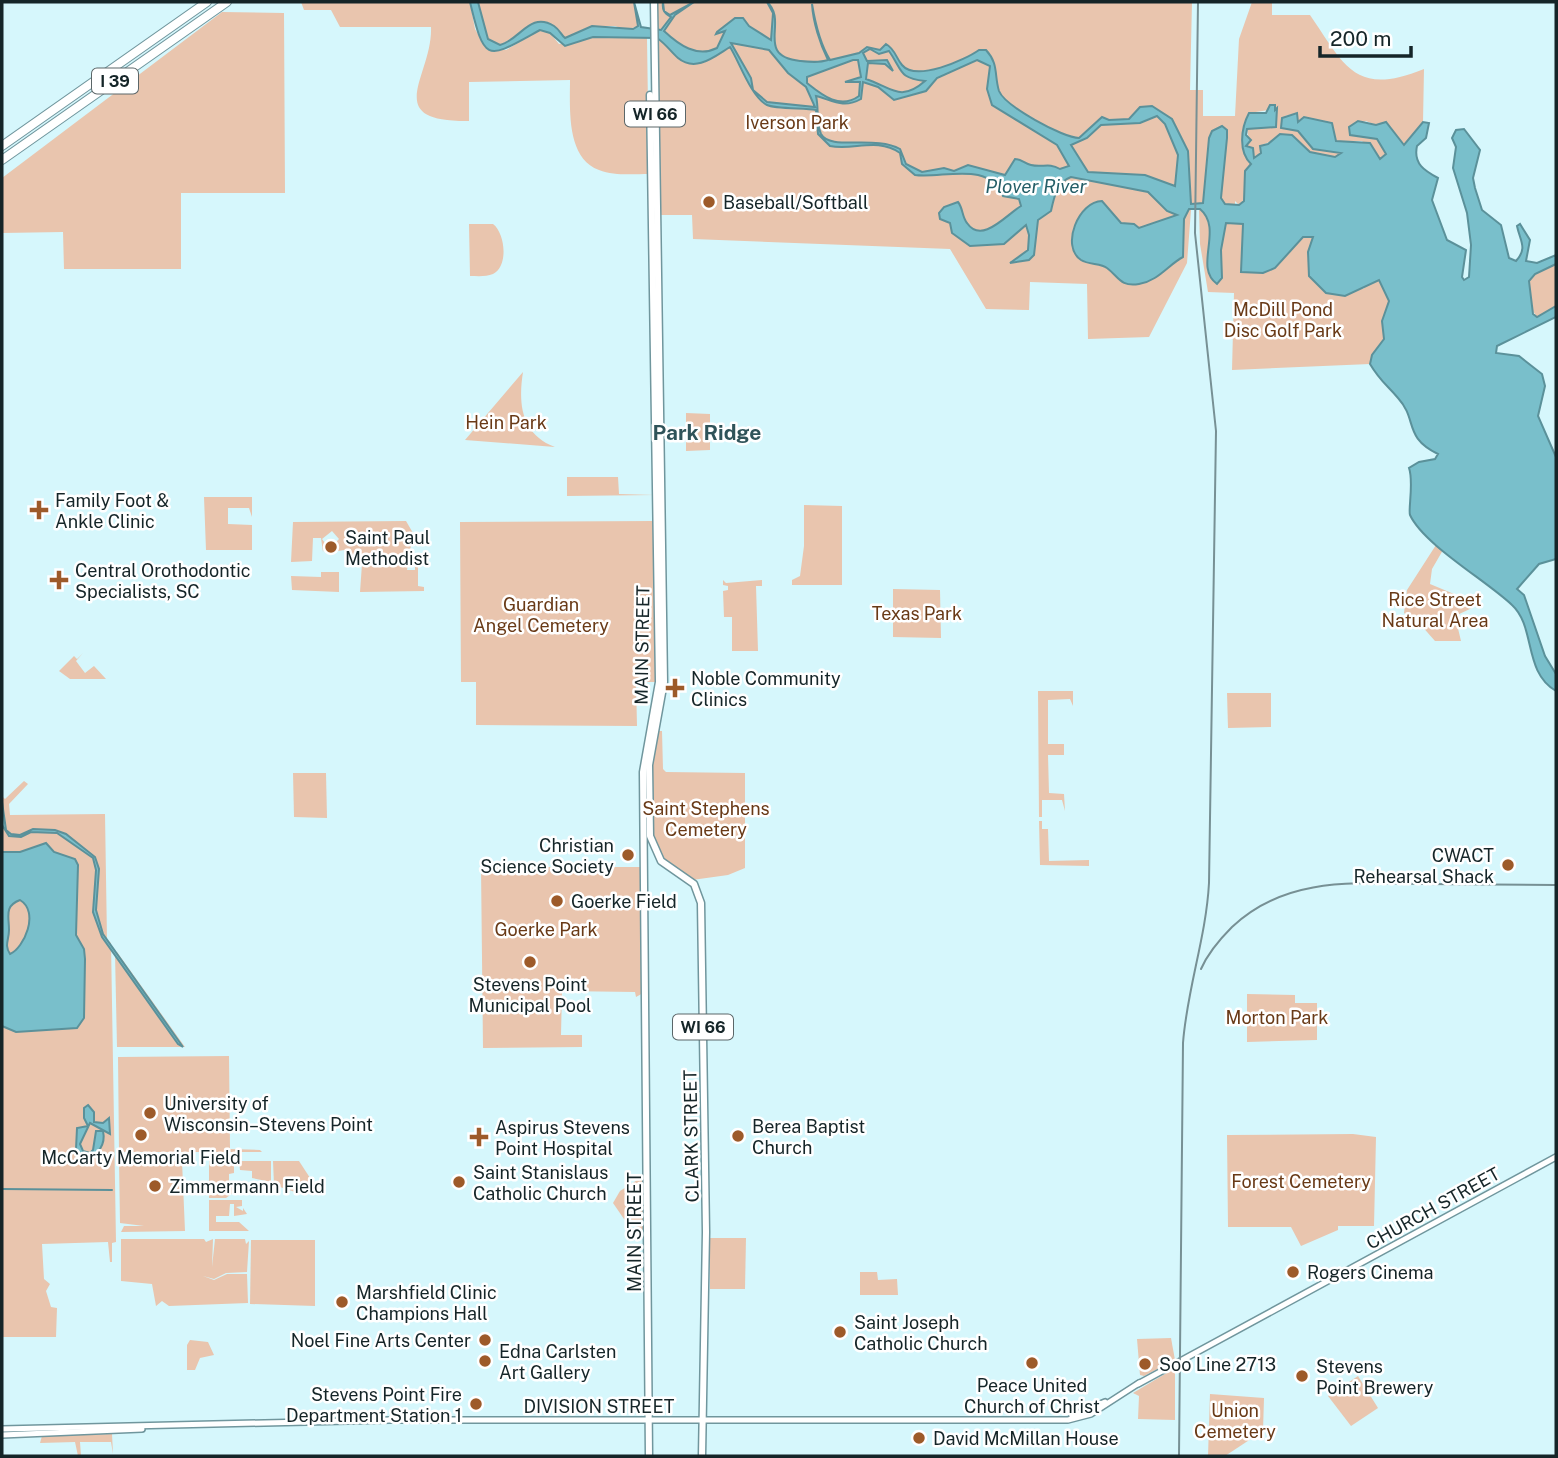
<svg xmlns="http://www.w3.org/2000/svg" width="1558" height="1458" viewBox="0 0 1558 1458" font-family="'Public Sans',sans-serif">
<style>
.green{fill:#e9c5ae}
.water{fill:#79bfcb;stroke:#5b919a;stroke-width:2;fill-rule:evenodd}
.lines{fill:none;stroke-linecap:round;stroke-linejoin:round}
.stream{stroke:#5b919a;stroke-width:2}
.secondary-casing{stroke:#70969d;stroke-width:8}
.primary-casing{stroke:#70969d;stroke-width:9}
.motorway-casing{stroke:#70969d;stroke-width:10}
.secondary{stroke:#fff;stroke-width:5}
.primary{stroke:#fff;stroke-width:6}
.motorway{stroke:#fff;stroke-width:8}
.rail{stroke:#779094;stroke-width:2}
.poi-dot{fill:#9d5a29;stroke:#fff;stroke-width:2.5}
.labels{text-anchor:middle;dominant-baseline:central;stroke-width:5;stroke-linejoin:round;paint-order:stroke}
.shield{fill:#fff;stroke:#5b6668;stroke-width:2}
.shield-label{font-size:16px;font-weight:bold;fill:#152528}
.park-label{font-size:18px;fill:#693a17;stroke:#fff}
.poi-label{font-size:18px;fill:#152528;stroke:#fff;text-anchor:start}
.street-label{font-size:18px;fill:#152528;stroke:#fff}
.water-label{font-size:19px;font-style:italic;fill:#255f68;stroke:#fff}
.quarter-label{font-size:21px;font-weight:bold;fill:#2f5359;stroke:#fff}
</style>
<rect width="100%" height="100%" fill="#d6f7fc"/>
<g class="green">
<path d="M301 2H470L475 29 487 50H506L540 30 550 33 559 44 602 36 647 38 649 174C633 174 614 176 599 170 566 158 570 108 570 80L469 82V121C379 122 433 76 431 27H340L331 10H304Z"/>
<path d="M478 2H634L638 26 627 30 615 26H592L565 38 552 25 521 33 500 45 488 39Z"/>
<path d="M654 2H1192L1190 90H1203V116H1235L1239 39 1252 2H1272V15H1310C1345 66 1355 97 1424 69L1423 122 1404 145 1396 134 1366 121 1349 127 1350 135 1377 138 1386 154 1380 159 1362 141H1336L1332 123 1298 122 1297 113 1285 116 1281 128 1298 131 1313 149 1342 153C1326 165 1293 145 1276 139L1260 146 1261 153 1255 158 1253 150 1245 146 1249 140 1247 129 1271 127 1277 116 1275 109 1249 113 1243 148 1251 164 1245 171 1244 201 1239 205 1235 201V222L1243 224 1241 272 1263 273 1275 268 1303 237H1313L1312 245 1363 289 1372 281 1379 280 1390 301 1382 321 1384 339 1372 355 1370 364 1232 370 1234 293 1208 292 1200 244 1199 209 1191 210 1187 263 1149 337 1088 339 1087 284 1030 282 1029 310 986 309 950 249 693 239 692 215H657Z"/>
<path d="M222 12 284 13 285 193H181V269H64L63 232 2 233V178Z"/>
<path d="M469 224H493C505 233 509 266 493 274 486 277 477 276 470 276Z"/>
<path d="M1556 264V306L1545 315 1537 317 1530 307 1529 281 1535 274Z"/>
<path d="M523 372C518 404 521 434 555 447L465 440Z"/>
<path d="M686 413 710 414V450L686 451Z"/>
<path d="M567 477H618L619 494 655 495 567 496Z"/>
<path d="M204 497H252V517L249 508H228V524L252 525V550H206Z"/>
<path d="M804 505 842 506V585H792V580L800 576 804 546Z"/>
<path d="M406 521 413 533 407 570H415V558L418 557V586L424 587V591L360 592 362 564 367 560H351V549L338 551 335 543 339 539 332 531 322 539 325 543 323 552 321 538H313L312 561 291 562 293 522Z"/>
<path d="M654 521 656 682H636L637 726 476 725V682H461L460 522Z"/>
<path d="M1436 545 1443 550 1432 569 1430 584 1454 594 1472 608 1455 616 1461 641H1435L1420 624 1404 613 1407 590Z"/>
<path d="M321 572H339V592L292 590 291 576 321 577Z"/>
<path d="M723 580 726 583 762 580V586H756L758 651H732V617H724L723 591 728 590V586L723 585Z"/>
<path d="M893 589 940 590 941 638 893 637Z"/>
<path d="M83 653 76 661 85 673 94 666 106 679H70L59 671 74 656 77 659Z"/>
<path d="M1038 691H1073V706L1070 699 1048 700V744H1064V755H1048L1049 793 1064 794 1065 811 1062 800H1042V817H1039Z"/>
<path d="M1227 693H1271V727L1228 728Z"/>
<path d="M658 731H662L663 769 666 772 745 773V868L728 875 692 880C683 874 672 868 665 861 641 838 652 761 658 731Z"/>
<path d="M293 773H326L327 818 294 817Z"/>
<path d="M24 781 28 784 9 804 10 815 105 814 107 940 111 943 116 1242 112 1243V1262H110L108 1242 42 1244 44 1279 50 1284 46 1291 51 1307 57 1308 56 1337H2V796L5 799Z"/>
<path d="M1039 821H1042V829H1048L1049 861 1089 860V866L1040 865Z"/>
<path d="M481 867H644L645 992 636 997 635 992 562 991 561 1035H582V1047L483 1048Z"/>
<path d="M117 952 185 1047H117L115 953Z"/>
<path d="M1247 994 1295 995V1003H1317V1040L1247 1042Z"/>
<path d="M229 1056 230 1149 260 1150 262 1152H119L118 1057Z"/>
<path d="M1353 1134 1376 1137 1374 1226H1338V1230L1301 1246 1291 1227H1228L1227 1135Z"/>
<path d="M119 1161H182L185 1231 121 1232 124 1226H144L120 1223Z"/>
<path d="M209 1161H234V1173L229 1174V1187H234V1192L226 1198H209Z"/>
<path d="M239 1161H271V1182L252 1178V1171L240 1170Z"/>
<path d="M273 1161H299L314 1184 304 1195 274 1185Z"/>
<path d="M642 1177 643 1179V1230L624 1219 613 1203 620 1191Z"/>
<path d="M209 1200H242V1206L236 1207 243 1211V1208L247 1214 234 1216V1204H230L229 1216H216V1222H239L249 1231H209Z"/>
<path d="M710 1238H746L745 1289H710Z"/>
<path d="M121 1239H204L206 1242 213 1239 212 1267 215 1239H245L246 1244 249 1241 247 1272 226 1273 214 1279 203 1276 214 1280 227 1274H247L248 1303 169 1306 162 1301 156 1306 152 1284 121 1281Z"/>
<path d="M251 1240H315V1306L250 1304Z"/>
<path d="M860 1272H877L878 1280 897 1279 898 1295H860Z"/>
<path d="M1171 1338 1175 1360 1144 1376 1140 1375 1137 1339Z"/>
<path d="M190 1340 208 1342 214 1355 200 1358 195 1370H187V1345Z"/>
<path d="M1175 1368V1420L1138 1419 1139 1396 1133 1393Z"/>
<path d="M1358 1376 1378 1408 1351 1426 1328 1396Z"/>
<path d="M1210 1394 1264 1398 1263 1431 1225 1456H1208Z"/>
<path d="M112 1434 113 1454 111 1442H80L81 1456H78L75 1442 40 1443 42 1436Z"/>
</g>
<g class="water">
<path d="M470 2H478L488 39 500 45C520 40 530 11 554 26 560 30 561 35 565 38L592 26 633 29 638 26 634 2 641 27 661 30 671 17C664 13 662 10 663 2L664 11 670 15 694 2 675 15 664 31C679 45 697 58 717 48L725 31 716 34 717 32 735 18H743L749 26 771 40 773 13 767 2C789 21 754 56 800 61 810 62 819 63 828 60 820 44 813 22 812 4 815 22 820 44 830 60L859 53 867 47 880 50 886 44C895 49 896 58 902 65 916 82 965 60 979 50H986C999 64 994 75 999 91 1005 106 1063 138 1079 138L1102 117 1109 120 1129 119 1140 107 1152 106 1172 119 1188 151 1191 204 1203 203 1209 138 1212 131 1222 126 1227 130V138L1221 198 1225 204 1239 205 1244 201 1245 171 1251 164C1238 152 1241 128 1249 113H1266L1270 105H1275V110L1277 108 1276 127 1247 129 1246 135 1251 140 1246 146 1253 148 1254 158 1261 153 1260 146 1268 144 1280 134 1292 135 1310 152 1335 157 1341 153 1313 149 1298 131 1281 128 1282 118 1297 113 1298 122 1304 117 1332 123 1336 141 1370 143 1380 159 1386 154 1377 139 1350 135 1349 127 1358 121 1376 125 1386 122 1404 145 1423 122 1429 123 1426 138 1417 146C1413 164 1425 171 1438 178L1432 200 1447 240 1466 250 1462 277 1464 280 1469 277 1471 245 1467 213 1453 168 1456 147 1452 138 1456 130 1464 129 1480 150 1473 178 1475 188 1482 210 1501 225 1509 258 1516 261C1528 248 1520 241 1517 226L1520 224 1530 240 1526 261 1537 263 1556 255V264L1535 274 1529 281 1533 314 1537 317 1556 306V317L1497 346 1496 353 1519 356 1542 374 1545 386 1538 416 1556 457V559L1539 564 1517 589 1524 595 1545 656 1556 674V691C1523 672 1536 627 1512 605 1487 581 1424 545 1410 515 1408 510 1414 482 1409 468L1419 462 1435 459 1438 454C1403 437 1418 420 1398 398 1387 385 1380 381 1370 364L1372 355 1384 339 1382 321 1389 301 1379 280 1345 296 1326 293 1309 276 1308 252 1313 237H1303L1275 268 1263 273 1241 272 1243 224 1226 223 1221 250 1222 278 1217 284C1193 267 1224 229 1200 209H1189L1184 219 1183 257C1168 265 1158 281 1139 284 1120 287 1119 277 1107 268 1101 263 1089 265 1081 260 1060 246 1079 201 1102 201L1121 223 1134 224 1139 228 1177 215 1167 211 1148 192 1071 177C1057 182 1054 197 1051 211L1038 220 1034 255 1029 260 1010 263 1028 250 1029 235 1026 225 1004 244 970 246 952 233 950 223 940 219 939 213 944 207 958 202C963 208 962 217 967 223 982 245 1007 214 1021 206L1019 199 1003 196C989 160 942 179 915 175L902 164 900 153C877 137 853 151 830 146L818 134 816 110C805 108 775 109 767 105 751 97 739 61 730 47 715 56 696 73 678 58 671 52 666 44 657 38L593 37 565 46 550 33 540 30C487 59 485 65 470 2ZM731 43 769 50 788 73 806 87 815 107 767 102 753 90 751 78ZM870 49 879 54 889 51C903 71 898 78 925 81 900 103 891 87 866 79L868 63 885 64 893 71 887 60 867 61 863 53ZM853 60H858L861 77 845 82H860L859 96C840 110 822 95 807 83V77ZM977 60 990 66 987 89 992 105 1057 145 1069 166 1060 169C1048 162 1043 168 1031 165 1025 164 1022 159 1015 159L1005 175 968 165 954 171 944 168 922 172 906 164 900 149C875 135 830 151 821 134 816 123 819 108 816 96 832 100 843 109 861 99L863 82 878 87 894 100 926 91 937 78ZM1157 116 1165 124 1178 155 1175 186 1145 175 1088 172 1071 145 1087 138 1101 125 1140 123Z"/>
<path d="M2 802 6 830 11 834 20 835 33 829 55 830 66 834 95 857 99 869 96 910 103 934 183 1047 178 1044 102 937 93 912 96 870 93 858 57 833 31 832 21 837 9 836 2 825Z"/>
<path d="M46 843 54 852 75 859 78 865 76 935 84 949 85 959 84 1018 77 1028 16 1032 2 1026V852H20ZM20 900C40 912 24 948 10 954 4 945 9 940 9 930 9 916 4 906 20 900Z"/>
<path d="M88 1105 94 1112V1122L103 1123 109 1118 110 1134 90 1123 80 1144 83 1151 90 1153 93 1150 96 1131H103C106 1144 98 1157 85 1158L76 1149 77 1128 88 1126 84 1118V1108Z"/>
</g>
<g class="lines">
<path class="stream" d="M2 1189 112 1190"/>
<defs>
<g id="secondary">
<path d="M1138 1384 1556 1157"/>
<path d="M1072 1416 1105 1402"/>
<path d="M2 1429 390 1420H1068L1091 1414 1139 1383"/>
<path d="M2 1435 142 1429"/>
</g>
<g id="primary">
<path d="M654 2 664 682 649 765 650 836 661 861 694 884 701 903 706 1232 702 1456"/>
<path d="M649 1456 643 772 659 682 650 95"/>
</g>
<g id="motorway">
<path d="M2 146 207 2"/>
<path d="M2 160 227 2"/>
</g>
</defs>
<use href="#secondary" class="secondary-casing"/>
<use href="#primary" class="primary-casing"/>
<use href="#motorway" class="motorway-casing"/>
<use href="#secondary" class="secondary"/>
<use href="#primary" class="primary"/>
<use href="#motorway" class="motorway"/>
<g class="rail">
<path d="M1201 969C1208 953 1220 939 1232 927 1286 876 1355 883 1423 884 1468 884 1512 885 1556 885"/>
<path d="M1179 1456 1183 1043C1187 989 1206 938 1209 883L1216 431 1195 233 1198 2"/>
</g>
</g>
<g class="poi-dot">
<circle cx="709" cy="202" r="7"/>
<path d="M35.5 499.5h7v7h7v7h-7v7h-7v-7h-7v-7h7z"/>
<circle cx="331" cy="547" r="7"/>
<path d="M55.5 569.5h7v7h7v7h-7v7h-7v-7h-7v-7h7z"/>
<path d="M671.5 677.5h7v7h7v7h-7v7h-7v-7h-7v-7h7z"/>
<circle cx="628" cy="855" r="7"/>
<circle cx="1508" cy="865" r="7"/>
<circle cx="557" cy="901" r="7"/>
<circle cx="530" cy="962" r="7"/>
<circle cx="150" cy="1113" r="7"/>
<circle cx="141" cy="1135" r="7"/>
<circle cx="738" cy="1136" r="7"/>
<path d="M475.5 1126.5h7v7h7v7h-7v7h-7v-7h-7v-7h7z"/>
<circle cx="459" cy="1182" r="7"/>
<circle cx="155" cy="1186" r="7"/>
<circle cx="1293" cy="1272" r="7"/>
<circle cx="342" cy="1302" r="7"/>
<circle cx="840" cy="1332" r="7"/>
<circle cx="485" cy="1340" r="7"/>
<circle cx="485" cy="1361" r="7"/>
<circle cx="1032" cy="1363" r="7"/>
<circle cx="1145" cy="1364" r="7"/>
<circle cx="1302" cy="1376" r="7"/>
<circle cx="476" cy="1404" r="7"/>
<circle cx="919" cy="1438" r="7"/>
</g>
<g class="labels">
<g class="shield">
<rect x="92" y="68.5" width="46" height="25" rx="5"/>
<rect x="625" y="101.5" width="60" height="25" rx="5"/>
<rect x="673" y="1014.5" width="60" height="25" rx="5"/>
</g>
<g class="shield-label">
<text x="115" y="81">I 39</text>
<text x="655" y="114">WI 66</text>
<text x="703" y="1027">WI 66</text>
</g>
<g class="park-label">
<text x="797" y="122">Iverson Park</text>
<text x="1283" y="309">McDill Pond<tspan x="1283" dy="21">Disc Golf Park</tspan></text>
<text x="506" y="422">Hein Park</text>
<text x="1435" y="599">Rice Street<tspan x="1435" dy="21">Natural Area</tspan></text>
<text x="541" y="604">Guardian<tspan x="541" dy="21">Angel Cemetery</tspan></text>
<text x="917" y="613">Texas Park</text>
<text x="706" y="808">Saint Stephens<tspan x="706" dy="21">Cemetery</tspan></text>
<text x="546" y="929">Goerke Park</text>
<text x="1277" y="1017">Morton Park</text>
<text x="1301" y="1181">Forest Cemetery</text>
<text x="1235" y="1410">Union<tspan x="1235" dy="21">Cemetery</tspan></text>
</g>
<g class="poi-label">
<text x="723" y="202">Baseball/Softball</text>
<text x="55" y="500">Family Foot &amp;<tspan x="55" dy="21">Ankle Clinic</tspan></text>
<text x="345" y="537">Saint Paul<tspan x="345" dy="21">Methodist</tspan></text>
<text x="75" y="570">Central Orothodontic<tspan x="75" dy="21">Specialists, SC</tspan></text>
<text x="691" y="678">Noble Community<tspan x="691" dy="21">Clinics</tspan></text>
<text x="614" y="845" text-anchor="end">Christian<tspan x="614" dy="21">Science Society</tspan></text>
<text x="1494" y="855" text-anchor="end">CWACT<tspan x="1494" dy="21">Rehearsal Shack</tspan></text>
<text x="571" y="901">Goerke Field</text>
<text x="530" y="984" text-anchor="middle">Stevens Point<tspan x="530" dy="21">Municipal Pool</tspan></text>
<text x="164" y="1103">University of<tspan x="164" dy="21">Wisconsin–Stevens Point</tspan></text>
<text x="752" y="1126">Berea Baptist<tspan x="752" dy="21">Church</tspan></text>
<text x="495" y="1127">Aspirus Stevens<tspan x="495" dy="21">Point Hospital</tspan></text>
<text x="141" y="1157" text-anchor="middle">McCarty Memorial Field</text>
<text x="473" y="1172">Saint Stanislaus<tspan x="473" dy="21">Catholic Church</tspan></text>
<text x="169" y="1186">Zimmermann Field</text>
<text x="1307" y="1272">Rogers Cinema</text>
<text x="356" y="1292">Marshfield Clinic<tspan x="356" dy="21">Champions Hall</tspan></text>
<text x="854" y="1322">Saint Joseph<tspan x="854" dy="21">Catholic Church</tspan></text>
<text x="471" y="1340" text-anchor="end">Noel Fine Arts Center</text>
<text x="499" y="1351">Edna Carlsten<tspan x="499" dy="21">Art Gallery</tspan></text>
<text x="1159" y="1364">Soo Line 2713</text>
<text x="1316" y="1366">Stevens<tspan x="1316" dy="21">Point Brewery</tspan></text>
<text x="1032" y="1385" text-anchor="middle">Peace United<tspan x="1032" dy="21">Church of Christ</tspan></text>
<text x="462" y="1394" text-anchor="end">Stevens Point Fire<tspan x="462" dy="21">Department Station 1</tspan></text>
<text x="933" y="1438">David McMillan House</text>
</g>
<g class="street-label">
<text transform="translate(642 645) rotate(-89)">MAIN STREET</text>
<text transform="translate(691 1136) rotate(-91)">CLARK STREET</text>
<text transform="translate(1433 1208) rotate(-29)">CHURCH STREET</text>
<text transform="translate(634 1232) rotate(-90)">MAIN STREET</text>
<text x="599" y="1406">DIVISION STREET</text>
</g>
<g class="water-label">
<text x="1036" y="186">Plover River</text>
</g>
<g class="quarter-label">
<text x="707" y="432">Park Ridge</text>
</g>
</g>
<rect width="1558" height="1458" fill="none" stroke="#152528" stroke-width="7"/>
<path d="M1320 46v10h91v-10" fill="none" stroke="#152528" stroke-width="3.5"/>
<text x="1330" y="46" font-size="21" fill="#152528" stroke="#ffffff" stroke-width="5" paint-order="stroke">200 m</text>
</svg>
